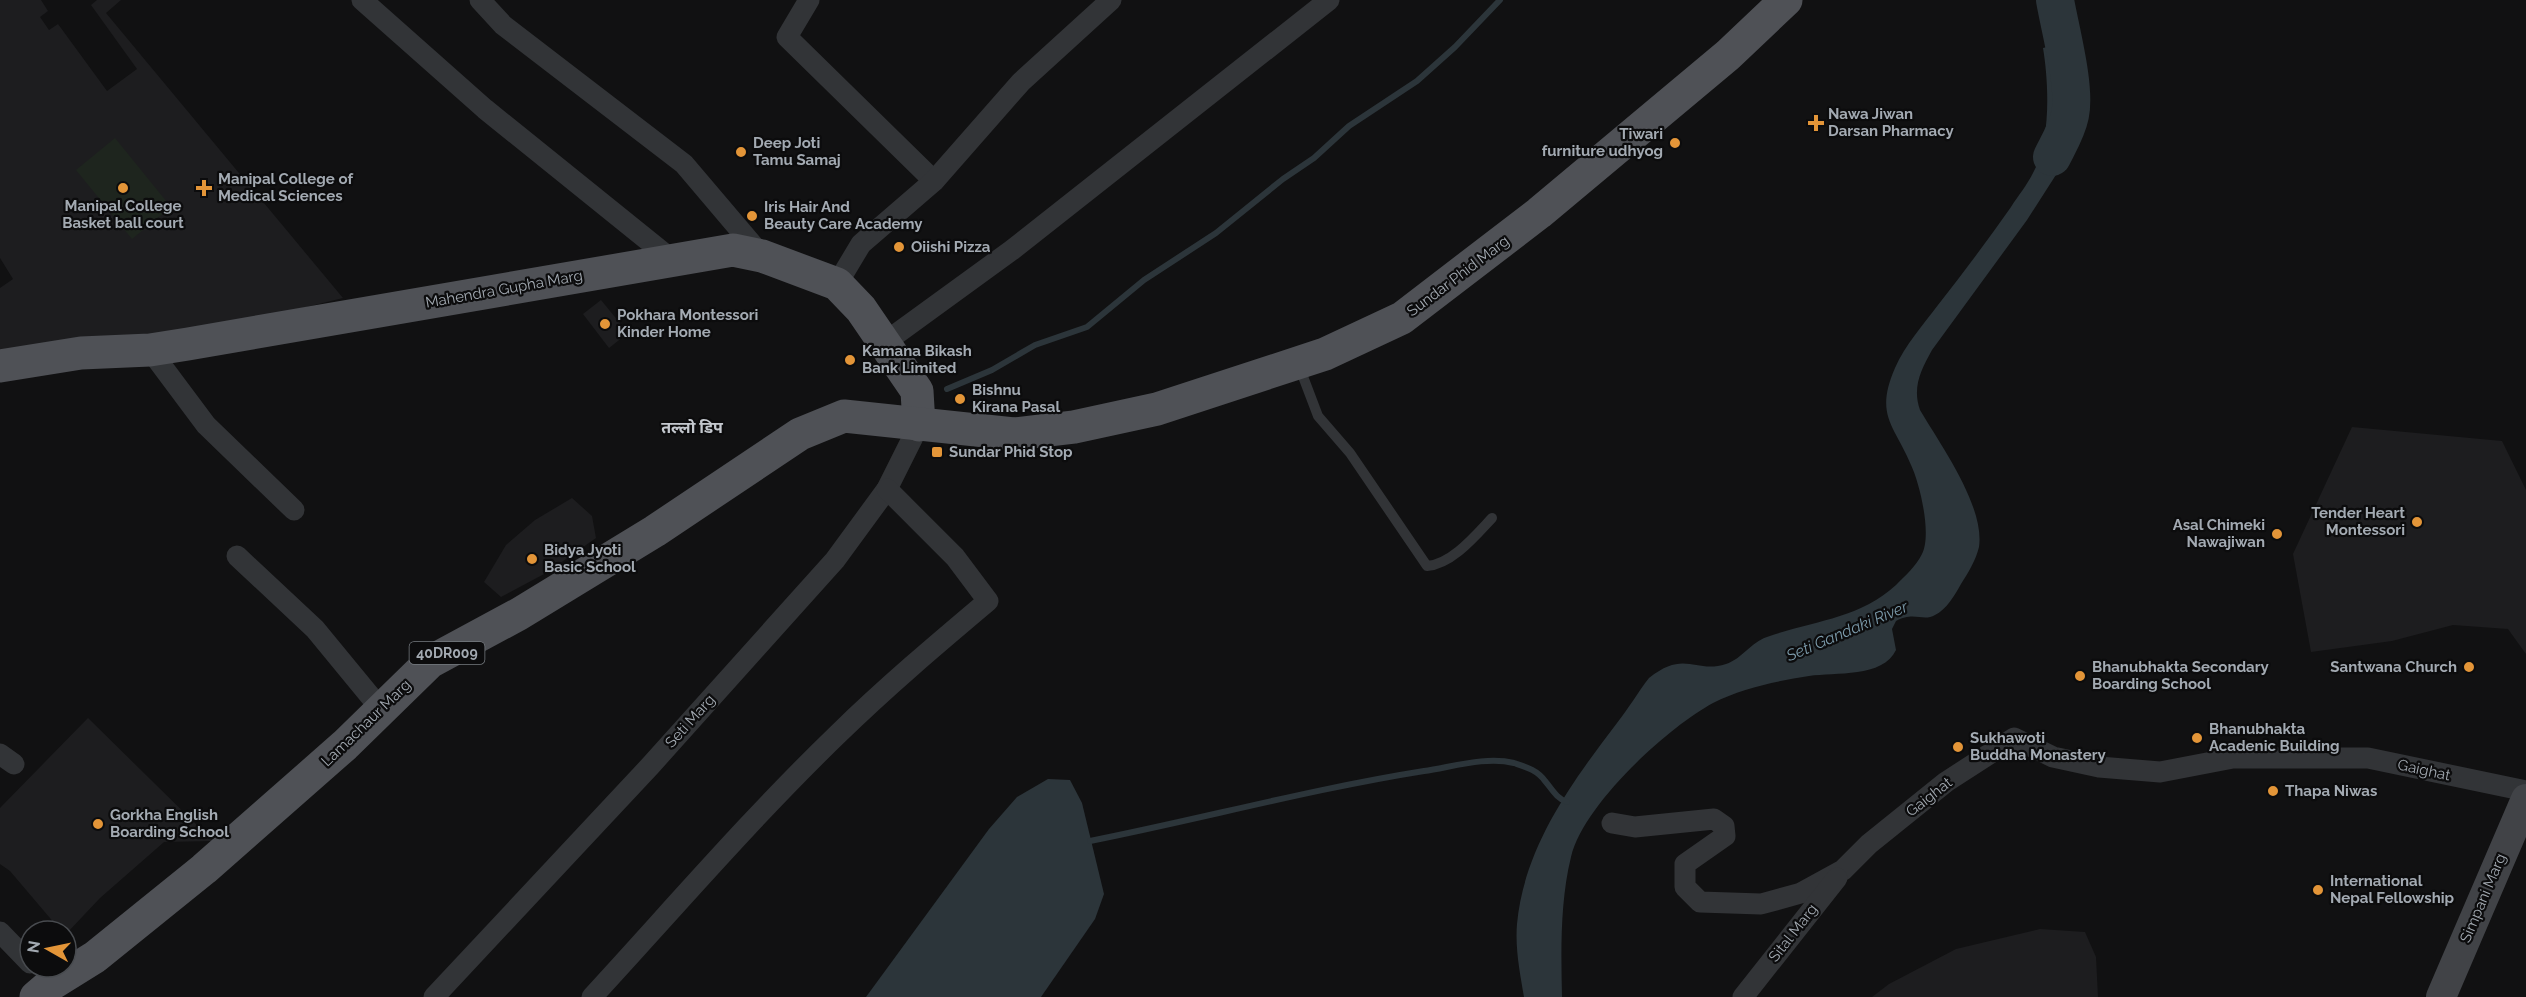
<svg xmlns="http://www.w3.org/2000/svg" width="2526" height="997" viewBox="0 0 2526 997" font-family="Raleway,'Noto Sans Devanagari',sans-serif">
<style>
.built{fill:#1d1d1f}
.green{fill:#1e251e}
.water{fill:#2c353a}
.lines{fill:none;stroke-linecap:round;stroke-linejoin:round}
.stream{stroke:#2c353a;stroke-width:6}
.river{stroke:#2c353a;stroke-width:38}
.lane{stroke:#323437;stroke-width:10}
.street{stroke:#323437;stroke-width:21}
.secondary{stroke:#414347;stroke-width:30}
.primary{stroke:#4f5156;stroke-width:33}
.poi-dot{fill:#e39538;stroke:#0c0c0d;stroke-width:2}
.labels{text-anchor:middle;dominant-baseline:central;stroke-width:4.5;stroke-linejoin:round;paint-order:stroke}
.shield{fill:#0c0c0d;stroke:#767b80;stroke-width:1.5}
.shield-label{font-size:14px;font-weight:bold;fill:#a3aab2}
.poi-label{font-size:15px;font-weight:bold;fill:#a3aab2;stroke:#0c0c0d;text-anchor:start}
.street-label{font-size:15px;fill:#a3aab2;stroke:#0c0c0d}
.neighbourhood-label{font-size:16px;font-weight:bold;fill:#c4c8ce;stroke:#0c0c0d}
.water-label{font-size:16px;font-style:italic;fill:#7c9bab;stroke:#0c0c0d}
</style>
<rect width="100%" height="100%" fill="#111112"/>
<g class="built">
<path d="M0 0H41L48 11 40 17 49 30 58 24 107 91 137 69 91 5 97 0H121L106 13 343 298 258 319 118 340 0 352V288L13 279 0 258Z"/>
<path d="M601 300 628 333 609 348 583 314Z"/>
<path d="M2352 427 2502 441 2526 490V654L2508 629 2453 625 2392 641 2311 652 2293 554Z"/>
<path d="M572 498 592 516 596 538 546 573 501 597 484 582 506 545 535 520Z"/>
<path d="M88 718 213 841 164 842 100 898 66 934V931H61L10 871 0 864V808Z"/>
<path d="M2040 929 2085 932 2096 957 2098 997H1872L1889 984 1956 949Z"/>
</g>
<path class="green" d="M115 138 171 207 132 239 76 170Z"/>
<g class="water">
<path d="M2059 44 2074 130 2073 143 2061 167 2027 220 1932 350C1921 370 1912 387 1920 410 1940 444 1985 506 1979 547 1976 560 1968 573 1961 584 1955 595 1946 610 1935 615 1923 622 1914 611 1896 621L1892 629 1896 650C1883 678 1835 672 1809 676 1777 681 1742 688 1713 703 1667 728 1583 805 1571 857 1560 902 1561 951 1562 997H1524C1520 973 1515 949 1517 924 1524 847 1572 782 1617 723 1629 708 1638 692 1649 678 1685 649 1695 674 1726 664 1742 659 1751 642 1767 637 1812 621 1859 619 1896 585 1905 576 1916 566 1922 554 1932 535 1920 484 1911 465 1895 426 1874 416 1895 368 1905 345 1923 325 1938 305 1963 273 1988 240 2011 207 2018 196 2027 185 2033 173 2051 141 2049 84 2043 48Z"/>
<path d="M1048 779 1070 780 1082 803 1104 894 1095 919 1041 997H866L989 829 1017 797Z"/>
</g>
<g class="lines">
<g class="stream">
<path d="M947 389 992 370 1035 345 1087 327 1144 280 1216 233 1283 179 1314 158 1349 126 1417 81 1455 47 1500 0"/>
<path d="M1090 841C1201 819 1311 789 1424 771 1452 767 1486 756 1514 763 1526 767 1537 770 1545 781 1552 789 1556 798 1567 802"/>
</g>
<path class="river" d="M2052 157C2059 143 2067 130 2070 115 2076 87 2060 29 2055 0"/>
<path class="lane" d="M1299 366 1318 416 1350 453 1427 566C1452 564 1475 536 1492 518"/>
<g class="street">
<path d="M362 0 485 109 671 259"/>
<path d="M480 0 503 25 684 164 762 256"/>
<path d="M809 0 787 37 934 181"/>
<path d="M837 284 861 244 934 181 1021 82 1111 0"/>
<path d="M884 343 1012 250 1329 0"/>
<path d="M150 350 206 425 294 510"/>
<path d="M237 556 315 629 380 708"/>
<path d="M0 754 14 764"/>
<path d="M1612 823 1635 827 1714 819 1724 826 1725 836 1685 864V887L1700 902 1761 904 1801 893 1843 870 1869 844 1946 782 2014 738 2053 757 2099 767 2160 772 2233 758H2368L2526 791"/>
<path d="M0 932 30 963"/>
<path d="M434 997 651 765 835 560 887 489 919 425"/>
<path d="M592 997C673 909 752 817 838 734 886 687 937 644 988 601L955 557 887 489"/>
<path d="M1743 997 1837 878"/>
</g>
<path class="secondary" d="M2441 997 2526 799"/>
<g class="primary">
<path d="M0 366 81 353 150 350 188 344 733 250 762 256 837 284 861 309 917 391 919 425"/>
<path d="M36 997 50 985 95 957 204 869 345 745 430 662 519 614 655 531 800 434 844 416 1014 434 1074 427 1157 409 1325 354 1402 318 1539 213 1728 55 1786 0"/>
</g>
</g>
<g class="poi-dot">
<path d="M1813 114h6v6h6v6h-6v6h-6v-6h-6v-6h6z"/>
<circle cx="1675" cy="143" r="6"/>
<circle cx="741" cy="152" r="6"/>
<circle cx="123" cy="188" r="6"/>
<path d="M201 179h6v6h6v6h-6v6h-6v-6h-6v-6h6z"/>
<circle cx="752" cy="216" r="6"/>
<circle cx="899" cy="247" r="6"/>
<circle cx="605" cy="324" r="6"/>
<circle cx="850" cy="360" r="6"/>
<circle cx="960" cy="399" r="6"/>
<rect x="931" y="446" width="12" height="12" rx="3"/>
<circle cx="2417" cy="522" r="6"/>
<circle cx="2277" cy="534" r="6"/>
<circle cx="532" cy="559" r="6"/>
<circle cx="2469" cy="667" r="6"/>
<circle cx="2080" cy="676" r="6"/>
<circle cx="2197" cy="738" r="6"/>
<circle cx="1958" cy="747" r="6"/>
<circle cx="2273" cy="791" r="6"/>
<circle cx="98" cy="824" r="6"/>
<circle cx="2318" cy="890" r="6"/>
</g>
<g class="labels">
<rect class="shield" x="409.5" y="642" width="75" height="22" rx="4.5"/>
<g class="shield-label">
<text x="447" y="653">40DR009</text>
</g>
<g class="poi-label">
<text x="1828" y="114">Nawa Jiwan<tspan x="1828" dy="17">Darsan Pharmacy</tspan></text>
<text x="1663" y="134" text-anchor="end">Tiwari<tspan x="1663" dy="17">furniture udhyog</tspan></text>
<text x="753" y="143">Deep Joti<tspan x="753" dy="17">Tamu Samaj</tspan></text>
<text x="218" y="179">Manipal College of<tspan x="218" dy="17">Medical Sciences</tspan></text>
<text x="123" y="206" text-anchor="middle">Manipal College<tspan x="123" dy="17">Basket ball court</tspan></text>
<text x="764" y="207">Iris Hair And<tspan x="764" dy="17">Beauty Care Academy</tspan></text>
<text x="911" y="247">Oiishi Pizza</text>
<text x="617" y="315">Pokhara Montessori<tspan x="617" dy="17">Kinder Home</tspan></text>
<text x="862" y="351">Kamana Bikash<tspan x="862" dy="17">Bank Limited</tspan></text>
<text x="972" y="390">Bishnu<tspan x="972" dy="17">Kirana Pasal</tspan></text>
<text x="949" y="452">Sundar Phid Stop</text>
<text x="2405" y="513" text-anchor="end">Tender Heart<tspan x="2405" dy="17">Montessori</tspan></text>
<text x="2265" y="525" text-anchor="end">Asal Chimeki<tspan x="2265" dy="17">Nawajiwan</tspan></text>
<text x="544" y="550">Bidya Jyoti<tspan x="544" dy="17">Basic School</tspan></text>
<text x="2092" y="667">Bhanubhakta Secondary<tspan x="2092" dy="17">Boarding School</tspan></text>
<text x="2457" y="667" text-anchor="end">Santwana Church</text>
<text x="2209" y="729">Bhanubhakta<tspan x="2209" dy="17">Acadenic Building</tspan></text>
<text x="1970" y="738">Sukhawoti<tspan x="1970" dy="17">Buddha Monastery</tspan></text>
<text x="2285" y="791">Thapa Niwas</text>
<text x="110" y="815">Gorkha English<tspan x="110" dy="17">Boarding School</tspan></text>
<text x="2330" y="881">International<tspan x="2330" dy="17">Nepal Fellowship</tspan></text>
</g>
<g class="street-label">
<text transform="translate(1458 276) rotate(-37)">Sundar Phid Marg</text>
<text transform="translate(504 289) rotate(-10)">Mahendra Gupha Marg</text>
<text transform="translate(690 721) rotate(-48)">Seti Marg</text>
<text transform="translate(366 723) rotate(-44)">Lamachaur Marg</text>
<text transform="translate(2424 770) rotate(12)">Gaighat</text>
<text transform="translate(1929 797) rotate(-38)">Gaighat</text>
<text transform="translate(2483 898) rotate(-67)">Simpani Marg</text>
<text transform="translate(1793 933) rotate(-52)">Sital Marg</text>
</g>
<g class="neighbourhood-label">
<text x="692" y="427">तल्लो डिप</text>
</g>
<g class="water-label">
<text transform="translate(1847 631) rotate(-23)">Seti Gandaki River</text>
</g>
</g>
<g transform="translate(48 949) rotate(279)"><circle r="28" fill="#0c0c0d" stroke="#484b4f" stroke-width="1.5"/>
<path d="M0-4.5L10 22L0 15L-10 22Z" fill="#e39538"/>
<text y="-9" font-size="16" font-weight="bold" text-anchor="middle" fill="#a3aab2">N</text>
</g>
</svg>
